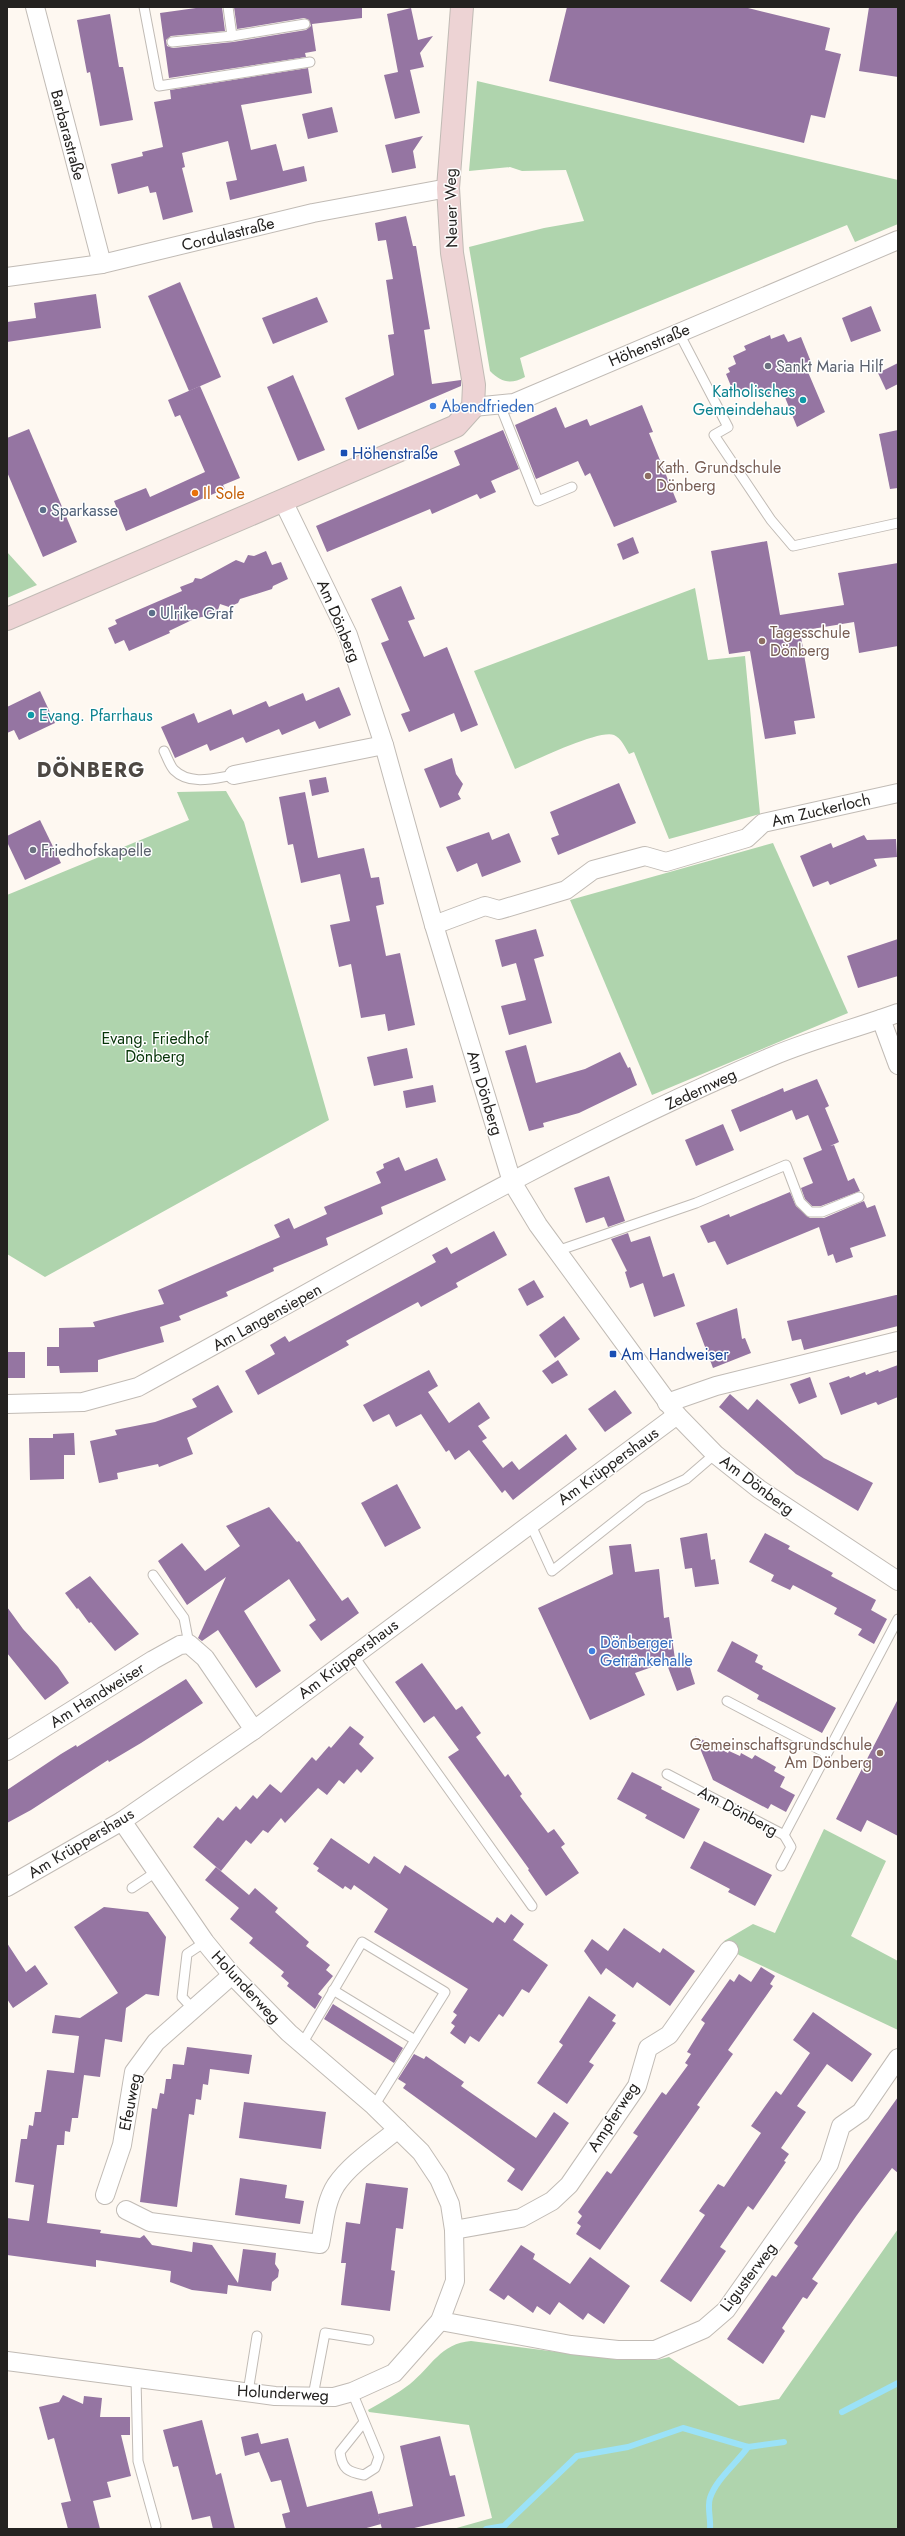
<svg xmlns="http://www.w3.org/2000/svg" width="905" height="2536" viewBox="0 0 905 2536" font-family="Jost,sans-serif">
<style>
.green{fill:#afd4ad}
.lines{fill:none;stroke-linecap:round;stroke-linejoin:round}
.stream{stroke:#9be2f8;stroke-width:6}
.building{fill:#9575a2}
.lane-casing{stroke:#c1bbb5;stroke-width:11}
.street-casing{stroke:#c1bbb5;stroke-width:20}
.secondary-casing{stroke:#c1bbb5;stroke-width:24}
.lane{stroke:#fff;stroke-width:9}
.street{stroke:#fff;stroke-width:18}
.secondary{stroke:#edd3d4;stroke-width:22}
.worship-dot{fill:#6b7280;stroke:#fff;stroke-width:1.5}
.culture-dot{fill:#0f9aa8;stroke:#fff;stroke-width:1.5}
.shop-dot{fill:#3f7fe0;stroke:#fff;stroke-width:1.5}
.transit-dot{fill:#1a4fb4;stroke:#fff;stroke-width:1.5}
.education-dot{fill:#8d6e63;stroke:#fff;stroke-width:1.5}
.food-dot{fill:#e8710a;stroke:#fff;stroke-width:1.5}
.service-dot{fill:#5c6f8a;stroke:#fff;stroke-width:1.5}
.labels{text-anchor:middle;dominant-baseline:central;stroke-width:3;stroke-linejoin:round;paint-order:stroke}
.street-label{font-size:16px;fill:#242220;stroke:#fff}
.worship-label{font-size:16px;fill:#5b616d;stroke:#fff;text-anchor:start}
.culture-label{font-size:16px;fill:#0d838f;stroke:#fff;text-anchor:end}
.shop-label{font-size:16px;fill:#366cbe;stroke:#fff;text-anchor:start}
.transit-label{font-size:16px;fill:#164399;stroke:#fff;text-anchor:start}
.education-label{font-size:16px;fill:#785e54;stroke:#fff;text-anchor:start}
.food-label{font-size:16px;fill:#c56008;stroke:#fff;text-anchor:start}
.service-label{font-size:16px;fill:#4e5e75;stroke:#fff;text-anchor:start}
.park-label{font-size:16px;fill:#063408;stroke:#fff}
.district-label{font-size:20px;font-weight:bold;letter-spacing:1px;fill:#4d4843;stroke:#fff}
</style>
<rect width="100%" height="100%" fill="#fef8f1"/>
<g class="green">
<path d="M477 81 898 180V224L855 242 847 225 520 358 525 377C510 385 501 382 490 371L469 247 544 228 584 221 566 170 522 171 510 167 469 171Z"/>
<path d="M7 552 37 585 7 598Z"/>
<path d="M695 588 708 660 745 656 760 814 669 839 634 752 629 754C625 747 621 738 614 735 599 729 532 762 515 769L474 671Z"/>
<path d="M226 791 244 822 329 1120 45 1277 7 1254V895L189 820 177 792Z"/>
<path d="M773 843 848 1013 652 1095 570 900Z"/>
<path d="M824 1829 886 1861 851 1936 898 1961V2030L739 1955 724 1941 753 1924 775 1933Z"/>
<path d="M898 2229V2529H453L492 2518 469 2425 369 2412 368 2410C382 2402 397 2394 410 2384 431 2367 441 2343 471 2341L622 2360H657L669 2357 739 2406 779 2399Z"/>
</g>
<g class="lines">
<g class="stream">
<path d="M842 2412 898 2383"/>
<path d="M486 2529 504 2526 577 2456 628 2447 683 2428 748 2447 784 2442"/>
<path d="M710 2529C711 2519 707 2507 710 2498 716 2479 737 2463 748 2447"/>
</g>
</g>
<g class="building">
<path d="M203 7H222L225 31 171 36 166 40 167 46 173 48 233 42 306 30 311 26 309 20 304 18 237 29 234 7H362V18L312 24 316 51 305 53 306 57 169 78 160 13Z"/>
<path d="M567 7H744L830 28 825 50 841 54 825 118 811 115 804 143 549 81Z"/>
<path d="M869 7H898V77L859 71Z"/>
<path d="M411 8 418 40 433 36 420 53 424 67 410 70 420 113 395 119 384 75 398 72 387 14Z"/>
<path d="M110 14 119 67H123L133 120 100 126 90 72 87 73 77 20Z"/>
<path d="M308 68 312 93 241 105 251 150 276 144 283 171 304 166 307 181 230 200 226 182 237 180 228 141 182 153 185 167 182 168 193 212 163 220 156 192 150 193 148 186 118 194 111 164 143 156 142 152 163 147 154 102 171 99 170 90Z"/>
<path d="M332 107 338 132 308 139 302 114Z"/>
<path d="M423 136 413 151 416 168 392 173 385 145Z"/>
<path d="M406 216 413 246H416L430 329 424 330 432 384 461 380V386L358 430 345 398 394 375 388 335 394 334 386 280 393 279 386 240 378 241 375 223Z"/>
<path d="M180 282 221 377 189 391 148 296Z"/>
<path d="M96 294 101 328 7 342V322L36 318 34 303Z"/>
<path d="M317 297 328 322 273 344 262 318Z"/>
<path d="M871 306 881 331 851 342 842 318Z"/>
<path d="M784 334 788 342 801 337 811 362 805 365 825 412 797 427 782 390 766 397 764 393 751 398 748 390 739 393 737 389 733 391 726 374 730 372 728 368 736 364 733 356 746 350 744 346 770 335 771 339Z"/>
<path d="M898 363V384L886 390 878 373Z"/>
<path d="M293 375 325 450 298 461 267 387Z"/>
<path d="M200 386 240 478 223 485 225 489 126 531 114 501 146 488 150 497 205 472 180 415 175 417 168 400Z"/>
<path d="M642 405 653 432 649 433 677 502 614 527 590 473 585 476 578 461 536 479 515 425 556 407 565 428 587 419 590 426Z"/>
<path d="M29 429 77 542 43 557 7 472V438Z"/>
<path d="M503 430 519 469 491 481 496 492 480 499 477 494 432 514 430 509 327 552 316 526 460 465 454 451Z"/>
<path d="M898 430V488L890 489 879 434Z"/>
<path d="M633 537 639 553 623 560 617 544Z"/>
<path d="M767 541 780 615 844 605 838 573 898 563V646L859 653 854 622 800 631 815 718 794 721 796 734 765 739 750 651 729 654 711 551Z"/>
<path d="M266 551 272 565 281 562 288 579 273 586 272 589 240 599 238 603 229 607 220 604 217 613 194 619 169 631 170 633 129 651 124 640 115 644 108 628 117 624 115 620 182 591 180 587 193 582 195 578 201 579 236 560 244 563 248 555 254 556Z"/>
<path d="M401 586 415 619 408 621 424 657 447 647 478 725 461 732 454 713 409 732 401 714 410 711 381 643 389 640 371 599Z"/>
<path d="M339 687 351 715 319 729 315 721 282 735 279 729 246 743 243 737 210 751 207 744 175 758 161 727 194 713 198 723 231 709 233 715 266 701 269 707 303 693 306 701Z"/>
<path d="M40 691 55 723 19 740 14 730 7 733V707Z"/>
<path d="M452 758 456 774 463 784 458 794 461 799 440 808 424 769Z"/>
<path d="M326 777 329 792 312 796 309 780Z"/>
<path d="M619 783 636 823 558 855 551 838 559 835 550 812Z"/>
<path d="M305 792 318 858 364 848 371 878 379 877 384 904 376 906 386 956 400 953 415 1025 388 1031 385 1014 361 1018 351 964 339 967 330 925 350 921 340 874 301 883 293 844 288 845 279 797Z"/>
<path d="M40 820 61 863 25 880 7 842V836Z"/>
<path d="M489 832 492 840 509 833 521 862 482 877 477 863 457 872 446 847Z"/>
<path d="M864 835 867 840 896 839 897 857 874 859 877 866 830 885 828 881 813 887 800 856 831 843 833 848Z"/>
<path d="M536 929 544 956 534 959 552 1023 509 1035 501 1006 526 1000 516 963 502 967 495 940Z"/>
<path d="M898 939V976L858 988 847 956Z"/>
<path d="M526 1045 536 1083 585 1069 620 1052 628 1068 630 1067 637 1085 579 1113 543 1123 544 1127 529 1131 505 1051Z"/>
<path d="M407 1048 413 1078 374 1086 367 1057Z"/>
<path d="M817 1079 829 1106 825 1108 839 1142 830 1146 834 1145 848 1181 854 1178 860 1191 821 1206H812L805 1199 801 1188 813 1183 803 1158 822 1150 808 1115 796 1120 792 1110 740 1132 731 1110 783 1088 784 1092Z"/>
<path d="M433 1085 436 1102 406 1108 403 1091Z"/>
<path d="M723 1124 734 1150 696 1166 685 1140Z"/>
<path d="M399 1157 405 1171 437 1158 446 1180 381 1207 383 1214 326 1238 328 1245 273 1268 274 1271 226 1292 228 1296 179 1316 181 1320 160 1327 164 1342 98 1360V1372L60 1373 59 1366H47V1347H59V1328L95 1327 93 1322 164 1304 158 1290 280 1237 274 1225 289 1218 294 1229 327 1214 324 1207 381 1183 376 1172 384 1168 383 1164Z"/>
<path d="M609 1176 625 1221 608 1227 604 1217 586 1223 574 1188Z"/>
<path d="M790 1192 796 1206 810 1218H824L864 1201 867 1208 875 1205 886 1236 850 1248 853 1257 836 1263 833 1254 828 1256 819 1227 727 1265 715 1241 708 1243 700 1226 729 1214 730 1217Z"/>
<path d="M494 1231 507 1255 456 1283 458 1287 421 1307 418 1302 346 1341 349 1345 258 1395 245 1371 275 1354 270 1345 285 1336 289 1342 436 1262 432 1255 447 1247 451 1254Z"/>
<path d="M628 1233 631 1242 650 1236 663 1277 674 1273 685 1306 654 1317 643 1283 630 1288 625 1272 627 1271 611 1239Z"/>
<path d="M534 1280 544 1297 527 1306 518 1289Z"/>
<path d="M896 1295H898V1326L804 1350 801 1339 792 1341 787 1321Z"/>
<path d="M737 1308 742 1339 745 1338 751 1353 713 1368 696 1323Z"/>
<path d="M564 1316 580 1339 555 1358 539 1335Z"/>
<rect x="7" y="1352" width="18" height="26"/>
<path d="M558 1360 568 1375 552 1384 542 1371Z"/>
<path d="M898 1365V1397L878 1405 876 1402 841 1415 829 1383 849 1376 850 1378 865 1372 866 1375 878 1370 879 1372Z"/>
<path d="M429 1370 438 1386 428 1392 449 1423 479 1402 490 1418 478 1426 487 1438 482 1441 503 1468 512 1461 519 1470 566 1434 577 1449 513 1500 505 1490 502 1493 469 1450 455 1460 449 1450 446 1452 421 1414 396 1427 389 1414 373 1422 363 1405Z"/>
<path d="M810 1377 817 1397 799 1404 790 1384Z"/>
<path d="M218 1385 233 1412 187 1438 193 1454 159 1467 158 1464 117 1473 118 1479 99 1483 90 1441 117 1435 115 1430 155 1422 197 1407 192 1399Z"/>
<path d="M615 1390 632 1413 605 1432 588 1409Z"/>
<path d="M730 1394 748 1410 757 1399 824 1458 873 1483 858 1511 796 1474 719 1407Z"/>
<path d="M74 1433 75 1455H64V1479L30 1480 29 1438H53V1434Z"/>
<path d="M397 1484 421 1528 385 1547 361 1503Z"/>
<path d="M269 1507 297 1542 299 1541 342 1601 348 1597 359 1613 321 1641 309 1625 316 1620 289 1579 244 1611 281 1671 256 1688 218 1630 202 1641 198 1638 226 1577 187 1605 158 1561 182 1543 205 1571 240 1546 226 1526Z"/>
<path d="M707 1533 711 1560 715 1559 719 1584 695 1587 692 1568 685 1569 680 1538Z"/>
<path d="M765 1533 790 1546 788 1549 833 1573 831 1576 876 1600 871 1610 887 1619 874 1644 858 1635 862 1629 834 1614 837 1608 793 1585 790 1590 771 1581 774 1575 749 1562Z"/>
<path d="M631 1544 635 1572 659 1569 664 1618 669 1617 675 1659 686 1655 695 1684 677 1691 666 1662 635 1673 645 1695 590 1720 538 1608 613 1574 609 1546Z"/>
<path d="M90 1576 139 1634 115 1651 91 1622 89 1623 78 1608 77 1609 65 1593Z"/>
<path d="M7 1607 23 1629 58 1667 69 1683 45 1700 7 1653Z"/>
<path d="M732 1641 758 1655 755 1662 763 1666 762 1669 836 1708 822 1733 757 1699 759 1695 717 1671Z"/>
<path d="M422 1663 456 1710 462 1706 481 1733 476 1737 505 1777 508 1774 522 1794 520 1796 548 1833 554 1829 565 1844 561 1847 579 1873 546 1896 528 1870 529 1869 448 1757 459 1750 434 1716 424 1723 395 1682Z"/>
<path d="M186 1679 203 1703 141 1743 109 1762 108 1760 31 1810 7 1823V1790L61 1754 76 1745 77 1747Z"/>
<path d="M898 1699V1836L867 1820 861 1832 836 1819Z"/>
<path d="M350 1726 364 1737 359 1744 374 1758 361 1773 357 1769 344 1784 339 1780 327 1795 318 1788 285 1823 281 1818 268 1833 263 1830 251 1844 246 1840 221 1871 193 1847 218 1817 223 1821 236 1806 240 1810 253 1795 257 1799 270 1784 281 1793 312 1757 316 1761 329 1746 331 1748Z"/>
<path d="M695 1736 728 1753 729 1751 740 1756 741 1753 752 1759 755 1755 776 1767 774 1771 785 1777 780 1787 795 1795 786 1812 771 1804 768 1809 713 1780Z"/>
<path d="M632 1772 662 1787 661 1789 700 1809 684 1839 645 1818 647 1815 617 1799Z"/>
<path d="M331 1838 369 1864 374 1856 400 1874 405 1865 493 1923 497 1917 505 1923 511 1914 524 1924 513 1940 548 1965 529 1993 522 1989 503 2017 499 2014 479 2042 470 2036 465 2044 450 2033 455 2026 451 2023 457 2015 453 2012 468 1989 374 1932 388 1909 354 1885 351 1890 345 1886 343 1889 317 1871 319 1868 313 1864Z"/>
<path d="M704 1841 772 1875 755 1906 728 1892 730 1889 690 1868Z"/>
<path d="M216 1867 249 1895 255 1888 278 1908 275 1912 309 1942 306 1946 330 1965 326 1970 333 1976 318 1994 322 1997 315 2009 287 1986 289 1983 281 1976 284 1972 249 1943 253 1938 230 1919 239 1908 205 1880Z"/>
<path d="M104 1907 148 1912 166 1937 159 1996 146 1994 126 2008 122 2042 105 2039 100 2077 84 2075 78 2118H72L70 2132 65 2131 64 2145H57L47 2223 101 2230 100 2233 140 2238 144 2235 152 2245 192 2252 193 2242 212 2245 238 2283 243 2249 276 2253 275 2264 279 2270 278 2277 272 2282 271 2291 228 2285 227 2294 192 2290 170 2282 171 2271 96 2260V2267L7 2255V2218L29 2221 34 2185 15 2182 21 2139H27L29 2125 33 2126 35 2112H41L47 2070 74 2073 79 2036 52 2033 55 2015 80 2018 118 1993 74 1927Z"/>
<path d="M624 1928 660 1953 663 1948 695 1971 670 2006 637 1982 633 1988 606 1968 601 1975 584 1951 592 1939 608 1951Z"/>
<path d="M7 1943 26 1972 35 1965 48 1984 13 2008 7 1999Z"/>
<path d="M761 1967 775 1976 770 1984 773 1986 728 2050 733 2054 697 2105 700 2107 600 2250 576 2234 581 2226 577 2223 582 2216 578 2212 607 2171 611 2174 638 2136 633 2133 662 2092 666 2095 688 2065 685 2063 691 2054 687 2052 705 2023 701 2020 730 1979 734 1982 739 1974 751 1982Z"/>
<path d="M589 1996 616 2015 612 2021 616 2023 589 2062 594 2065 567 2104 537 2083 563 2045 559 2042Z"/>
<path d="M333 2004 403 2048 394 2063 324 2019Z"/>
<path d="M813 2012 872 2054 852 2082 827 2064 797 2106 806 2112 781 2148 789 2154 784 2161 786 2162 753 2210 748 2206 720 2247 726 2251 691 2302 660 2281 705 2215 699 2211 718 2184 724 2187 761 2133 751 2126 776 2091 781 2095 810 2053 793 2040Z"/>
<path d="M187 2047 252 2055 249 2074 210 2069 208 2085 203 2084 201 2100 196 2099 194 2115 189 2114 177 2207 140 2202 152 2108 157 2109 160 2093 164 2094 166 2079H171L173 2064 184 2065Z"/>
<path d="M414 2054 424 2059 426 2056 439 2065 464 2082 461 2086 536 2138 554 2112 569 2123 522 2191 507 2181 515 2169 403 2088 406 2084 398 2079Z"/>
<path d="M898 2097V2173L892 2168 857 2215 812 2279 818 2283 807 2299 803 2297 782 2328 785 2331 763 2364 727 2339 772 2275 776 2277 798 2246 794 2243Z"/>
<path d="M244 2102 326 2112 321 2149 239 2138Z"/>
<path d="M240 2178 287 2185 285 2198 304 2201 300 2224 235 2215Z"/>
<path d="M366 2183 408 2188 403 2229 396 2228 391 2270 395 2271 390 2311 341 2305 346 2263H341L346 2222 360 2224Z"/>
<path d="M521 2245 535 2254 533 2259 570 2284 590 2257 630 2286 604 2324 588 2313 583 2320 559 2302 550 2315 537 2306 533 2313 508 2295 504 2300 489 2290Z"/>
<path d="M63 2395 83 2404 84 2396 102 2398 100 2417H130V2435H121L131 2476 107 2482 111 2497 93 2501 100 2529H68L61 2503 71 2501 54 2438 48 2440 39 2407 59 2402Z"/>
<path d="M202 2420 216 2475 221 2473 235 2529H213L210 2516 192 2520 178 2466 173 2467 163 2430Z"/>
<path d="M258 2433 261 2444 288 2438 307 2507 372 2491 381 2524 363 2529H286L282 2514 290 2512 281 2480 271 2482 259 2452 245 2456 241 2437Z"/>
<path d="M440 2436 450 2476 455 2475 465 2516 410 2529H382L378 2514 413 2506 400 2446Z"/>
</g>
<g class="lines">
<defs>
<g id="lane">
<path d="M144 7 159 86 310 62"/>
<path d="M228 7 232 36"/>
<path d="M172 42 232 36 305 24"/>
<path d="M679 333 728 427 714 435 771 520 793 546 898 523"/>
<path d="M500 405 538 501 572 487"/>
<path d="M164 751C167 757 170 766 174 770 190 786 215 778 234 775"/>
<path d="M557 1251 696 1203 786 1165 800 1202 810 1212H822L859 1197"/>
<path d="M530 1523 552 1571 644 1498 686 1479 715 1454"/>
<path d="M153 1575 184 1618 189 1644"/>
<path d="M353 1655 532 1906"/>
<path d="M727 1701 826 1753"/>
<path d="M667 1774 784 1835 898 1619"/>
<path d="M781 1866 791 1847 784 1835"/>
<path d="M132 1888 156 1872"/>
<path d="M333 1990 415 2040"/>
<path d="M193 2009 182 1997 187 1954 205 1942"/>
<path d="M302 2044 362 1942 445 1992 374 2106"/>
<path d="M136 2379 138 2461 156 2526"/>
<path d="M248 2392 257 2336"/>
<path d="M352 2392 379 2457 375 2468 364 2475C348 2472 342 2469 340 2452L364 2422"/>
<path d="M313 2396 325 2333 369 2340"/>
</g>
<g id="street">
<path d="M35 7 102 264"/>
<path d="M7 277 102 264 313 213 448 188"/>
<path d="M473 407 514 403 898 240"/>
<path d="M283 501 348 635 384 745 434 925 512 1182 538 1225 677 1415 715 1454 759 1489 898 1581"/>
<path d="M234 775 384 745"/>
<path d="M434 925 485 906 499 910 566 890 593 870 645 856 666 862 747 838 763 823 898 793"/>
<path d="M881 1019 898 1065"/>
<path d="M667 1403 716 1386 898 1341"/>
<path d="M7 1404 83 1402 138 1387C347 1273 553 1149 773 1056 813 1039 857 1028 898 1013"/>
<path d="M7 1751 153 1660 180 1645 189 1644 205 1658 254 1730"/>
<path d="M7 1887 122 1821 254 1730 677 1415"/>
<path d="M105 2195 122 2145 134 2072 156 2042 232 1975"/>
<path d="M126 2210 150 2222 320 2244C324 2225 325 2202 336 2185 351 2163 378 2146 398 2129"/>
<path d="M454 2230 521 2218 552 2201 569 2185 637 2086 648 2048 669 2035 729 1950"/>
<path d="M440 2321 571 2345 618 2350H655L704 2329 726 2310 829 2164 841 2126 861 2112 898 2058"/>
<path d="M7 2361 275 2396 334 2397 352 2392 394 2373 440 2321 455 2281 454 2230 450 2204 439 2179 421 2152 374 2106 289 2033 232 1975 205 1942 122 1821"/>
</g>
<path id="secondary" d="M7 619 456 426 473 407 474 385 452 253 448 188 462 7"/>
</defs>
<use href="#lane" class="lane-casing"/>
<use href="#street" class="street-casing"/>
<use href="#secondary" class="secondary-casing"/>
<use href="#lane" class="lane"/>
<use href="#street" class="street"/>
<use href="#secondary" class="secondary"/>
</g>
<g class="worship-dot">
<circle cx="768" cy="366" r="4"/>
<circle cx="33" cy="850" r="4"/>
</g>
<g class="culture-dot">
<circle cx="803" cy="400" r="4"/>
<circle cx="31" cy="715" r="4"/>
</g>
<g class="shop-dot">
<circle cx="433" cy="406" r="4"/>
<circle cx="592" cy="1651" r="4"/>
</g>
<g class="transit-dot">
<rect x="340" y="449" width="8" height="8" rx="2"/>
<rect x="609" y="1350" width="8" height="8" rx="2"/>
</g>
<g class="education-dot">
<circle cx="648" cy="476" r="4"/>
<circle cx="762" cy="641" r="4"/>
<circle cx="880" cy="1753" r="4"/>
</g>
<circle class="food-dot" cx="195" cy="493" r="4"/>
<g class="service-dot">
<circle cx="43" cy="510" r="4"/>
<circle cx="152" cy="613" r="4"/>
</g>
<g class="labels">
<g class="street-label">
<text transform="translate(68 135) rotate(75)">Barbarastraße</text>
<text transform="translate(451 208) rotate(-91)">Neuer Weg</text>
<text transform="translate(228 234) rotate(-14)">Cordulastraße</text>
<text transform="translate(649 345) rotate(-23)">Höhenstraße</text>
<text transform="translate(339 621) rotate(67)">Am Dönberg</text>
<text transform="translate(821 810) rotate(-13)">Am Zuckerloch</text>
<text transform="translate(701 1089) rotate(-25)">Zedernweg</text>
<text transform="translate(485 1093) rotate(73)">Am Dönberg</text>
<text transform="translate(267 1317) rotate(-29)">Am Langensiepen</text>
<text transform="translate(608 1466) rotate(-36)">Am Krüppershaus</text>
<text transform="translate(757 1485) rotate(37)">Am Dönberg</text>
<text transform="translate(348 1659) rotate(-37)">Am Krüppershaus</text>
<text transform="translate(97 1695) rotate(-32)">Am Handweiser</text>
<text transform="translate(738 1811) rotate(28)">Am Dönberg</text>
<text transform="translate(81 1843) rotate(-31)">Am Krüppershaus</text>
<text transform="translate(246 1987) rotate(47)">Holunderweg</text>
<text transform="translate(130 2102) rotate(-79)">Efeuweg</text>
<text transform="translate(613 2117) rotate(-57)">Ampferweg</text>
<text transform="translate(748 2277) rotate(-53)">Ligusterweg</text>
<text transform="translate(283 2393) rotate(3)">Holunderweg</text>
</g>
<g class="worship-label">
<text x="776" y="366">Sankt Maria Hilf</text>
<text x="41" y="850">Friedhofskapelle</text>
</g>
<g class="culture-label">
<text x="795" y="391">Katholisches<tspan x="795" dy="18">Gemeindehaus</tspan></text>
<text x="39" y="715" text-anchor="start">Evang. Pfarrhaus</text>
</g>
<g class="shop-label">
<text x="441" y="406">Abendfrieden</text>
<text x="600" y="1642">Dönberger<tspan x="600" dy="18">Getränkehalle</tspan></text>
</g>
<g class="transit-label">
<text x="352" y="453">Höhenstraße</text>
<text x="621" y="1354">Am Handweiser</text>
</g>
<g class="education-label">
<text x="656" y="467">Kath. Grundschule<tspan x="656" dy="18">Dönberg</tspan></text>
<text x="770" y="632">Tagesschule<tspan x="770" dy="18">Dönberg</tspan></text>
<text x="872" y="1744" text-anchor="end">Gemeinschaftsgrundschule<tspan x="872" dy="18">Am Dönberg</tspan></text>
</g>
<g class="food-label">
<text x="203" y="493">Il Sole</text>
</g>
<g class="service-label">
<text x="51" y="510">Sparkasse</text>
<text x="160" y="613">Ulrike Graf</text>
</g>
<g class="park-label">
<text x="155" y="1038">Evang. Friedhof<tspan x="155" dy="18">Dönberg</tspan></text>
</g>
<g class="district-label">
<text x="91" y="770">DÖNBERG</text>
</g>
</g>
<rect width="905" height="2536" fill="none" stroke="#242220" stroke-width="16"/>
</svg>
